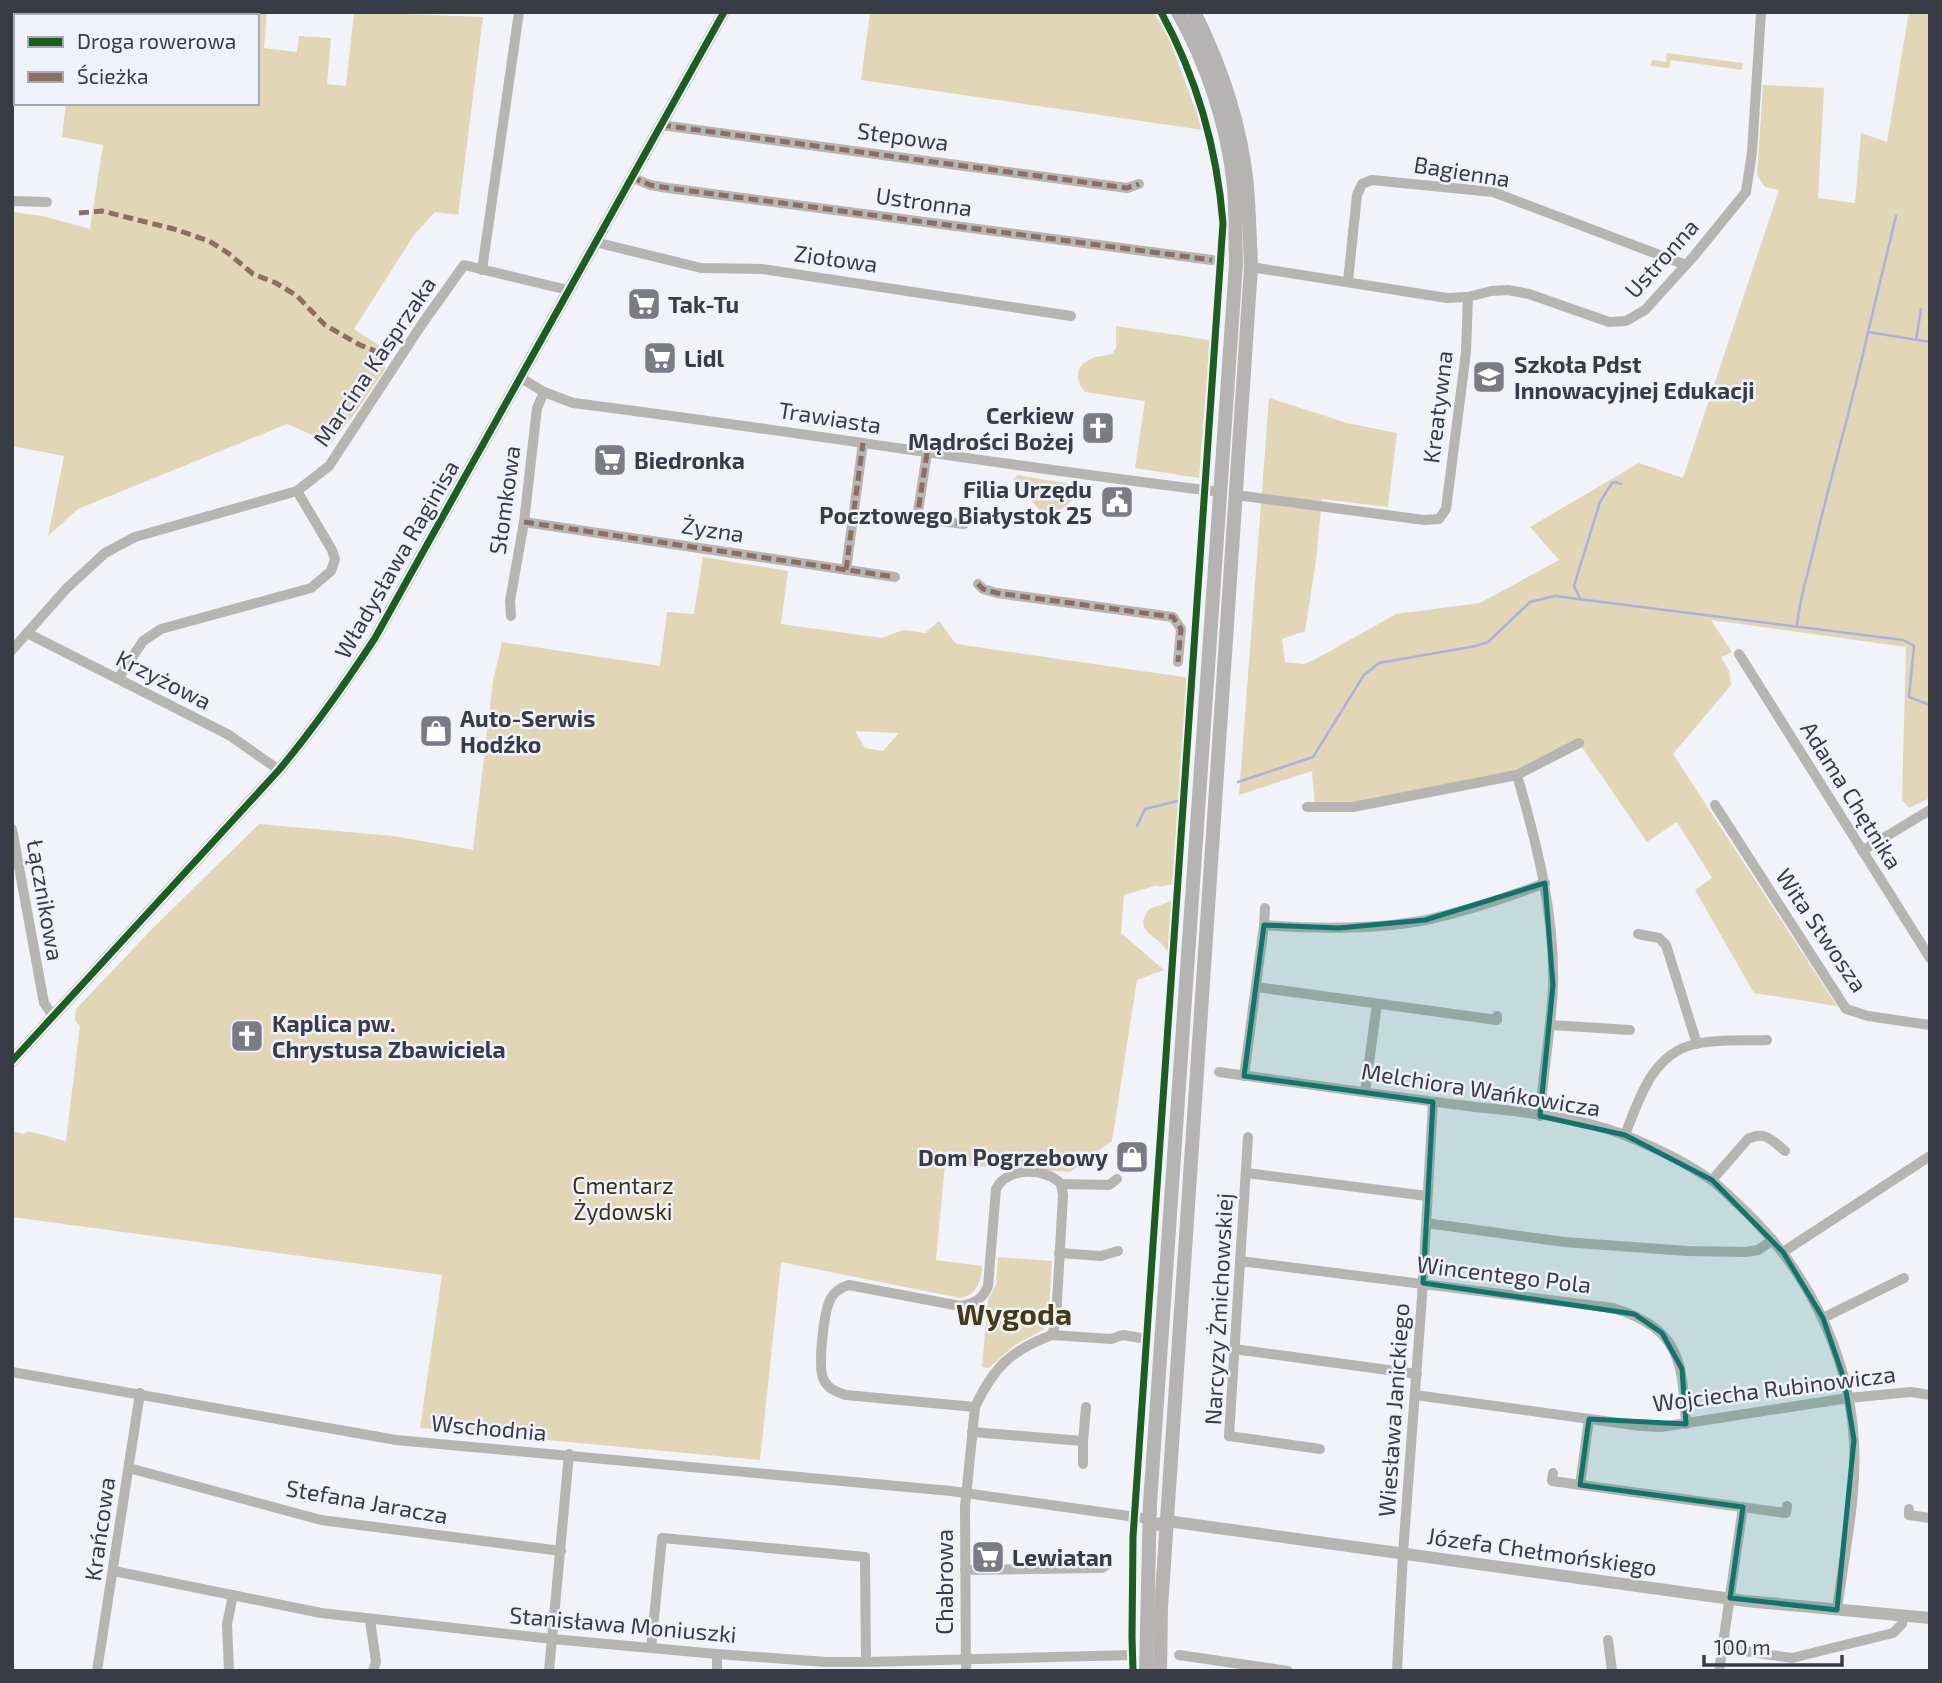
<svg xmlns="http://www.w3.org/2000/svg" width="1942" height="1683" viewBox="0 0 1942 1683" font-family="'Exo 2',sans-serif">
<style>
.green{fill:#e1d6b6;fill-rule:evenodd}
.lines{fill:none;stroke-linecap:round;stroke-linejoin:round}
.stream{stroke:#abb1e1;stroke-width:2.5}
.minor{stroke:#b6b5b2;stroke-width:10}
.tertiary{stroke:#b6b5b2;stroke-width:12}
.secondary{stroke:#b6b4b2;stroke-width:14}
.quiet{stroke:#8d6e63;stroke-width:5;stroke-dasharray:10 5;stroke-linecap:butt}
.cycleway-casing{stroke:#eff1fc;stroke-width:11}
.cycleway{stroke:#1b5e20;stroke-width:7}
.marked{fill:#0f766e;fill-opacity:0.2;stroke:#0f766e;stroke-width:5;stroke-linejoin:round}
.labels{text-anchor:middle;dominant-baseline:central;stroke-width:5;stroke-linejoin:round;paint-order:stroke}
.street-label{font-size:23px;fill:#393b45;stroke:#eff1fc}
.poi-label{font-size:23px;font-weight:bold;fill:#393b45;stroke:#eff1fc;text-anchor:start}
.park-label{font-size:23px;fill:#3d3212;stroke:#eff1fc}
.district-label{font-size:30px;font-weight:bold;fill:#483b12;stroke:#eff1fc}
</style>
<rect width="100%" height="100%" fill="#f2f3f9"/>
<g class="green">
<path d="M75 12 150 14 151 12H267L264 48 297 52 299 36 331 38 327 84 346 86 354 12 483 17 458 215 435 212 414 235 354 329 386 350 380 359 384 363 385 369 356 412 331 443 287 424 78 509 48 536 64 456 12 446V212L43 216 90 229 103 145 62 137 66 103H257V16H75Z"/>
<path d="M867 12H1153L1167 33 1203 130 861 80 870 13Z"/>
<path d="M1909 12H1930V798L1909 808 1902 800 1906 647 1711 620 1732 652 1721 657 1729 671 1731 685 1673 754 1837 1006 1754 993 1695 890 1712 878 1677 822 1647 842 1579 743 1517 775 1353 807H1315L1312 771 1239 795 1269 398 1347 423 1397 433 1388 507 1322 499 1316 560 1305 631 1282 639 1285 662 1304 664 1314 660 1396 614 1480 603 1559 560 1530 527 1639 463 1683 478 1779 190 1765 187 1757 175 1763 85 1824 88 1818 198 1855 203 1861 133 1887 142Z"/>
<path d="M1667 53 1743 63 1742 70 1671 60 1669 68 1651 66 1652 60 1666 62Z"/>
<path d="M1116 326 1210 340 1199 478 1135 468 1145 401 1085 392C1075 380 1074 367 1091 359 1097 355 1106 357 1113 353L1116 348Z"/>
<path d="M1018 475 1086 487V489L1051 518 1047 519 1013 479Z"/>
<path d="M703 557 788 571 781 624 882 638 903 630 925 633 939 621 956 644 1190 678 1177 883 1159 887 1158 885 1124 895 1121 933 1164 970 1137 980 1112 1141 1070 1172 945 1164 936 1260 982 1266C981 1282 977 1295 960 1298L781 1262 760 1460 420 1428 442 1275 12 1217V1131L24 1134 27 1131 66 1141 80 1026 75 1020 76 1009 153 928 259 824 393 836 473 850 493 681 502 642 660 666 667 612 694 614ZM855 731 899 733 883 751 865 748Z"/>
<path d="M1176 897 1171 959C1169 956 1168 952 1165 948 1155 934 1133 931 1149 909L1166 903Z"/>
<path d="M998 1257 1052 1261 1048 1322 1043 1330 1015 1345 989 1368 982 1367 988 1300 996 1285Z"/>
</g>
<g class="lines">
<g class="stream">
<path d="M1868 332 1896 216"/>
<path d="M1916 340 1921 309"/>
<path d="M1580 598 1574 586 1600 502 1612 483 1616 482 1621 484"/>
<path d="M1797 626C1799 601 1807 577 1813 552 1830 478 1852 406 1868 332L1930 342"/>
<path d="M1238 782 1313 757 1364 675 1379 663 1476 646 1488 642 1530 602 1555 596 1903 640 1914 646 1909 697 1930 705"/>
<path d="M1137 826 1145 809 1177 801"/>
</g>
<g class="minor">
<path d="M661 125 1127 188 1139 184"/>
<path d="M631 177 650 185 668 188 1212 260"/>
<path d="M12 201 47 202"/>
<path d="M595 242 701 268 762 269 1071 316"/>
<path d="M1251 267 1447 298 1468 297 1491 291 1508 290 1529 294 1609 322 1626 321 1645 310 1694 256 1746 192 1752 152 1761 12"/>
<path d="M482 270 519 12"/>
<path d="M1348 281 1357 195 1362 184 1372 180 1493 192 1686 265"/>
<path d="M521 378 544 392 573 403C789 430 1004 466 1221 492"/>
<path d="M927 453 917 518 964 524"/>
<path d="M1236 495 1424 520 1439 519 1446 509 1466 352 1468 297"/>
<path d="M524 522 895 577"/>
<path d="M846 570 863 443"/>
<path d="M978 584 983 589 997 593 1173 617 1181 629 1178 662"/>
<path d="M511 616 510 601 524 522 537 408 544 392"/>
<path d="M27 633 229 735 279 770"/>
<path d="M12 650 66 589 105 553 135 537 297 491 329 466 422 324 464 265 568 290"/>
<path d="M1739 654 1930 958"/>
<path d="M118 679 143 641 161 629 311 588 331 571 335 559 332 550 297 491"/>
<path d="M1517 775C1537 845 1555 914 1553 987 1551 1030 1543 1073 1540 1116"/>
<path d="M1715 805 1846 1009 1868 1016 1930 1025"/>
<path d="M1307 807H1353L1517 775 1579 743"/>
<path d="M12 829 44 1003 53 1016"/>
<path d="M1862 851 1930 810"/>
<path d="M1264 925 1265 908"/>
<path d="M1638 934 1659 938 1666 945 1697 1044"/>
<path d="M1256 987 1497 1020V1016"/>
<path d="M1551 1025 1630 1030"/>
<path d="M1219 1072C1299 1083 1380 1095 1460 1105 1515 1112 1575 1115 1627 1136 1656 1148 1686 1162 1711 1180 1721 1187 1730 1197 1739 1205 1805 1266 1849 1351 1854 1442 1857 1498 1844 1554 1837 1610"/>
<path d="M1244 1076 1264 925C1318 929 1373 930 1426 920 1467 911 1506 898 1545 883"/>
<path d="M1365 1092 1377 1004"/>
<path d="M1625 1135C1639 1099 1652 1054 1695 1044 1718 1039 1744 1041 1767 1040"/>
<path d="M1248 1137 1229 1436 1320 1449"/>
<path d="M1246 1173 1427 1196"/>
<path d="M1712 1180 1748 1139C1765 1130 1773 1141 1785 1151"/>
<path d="M1061 1184 1109 1185 1117 1179"/>
<path d="M1426 1223 1564 1242 1687 1251 1746 1252 1758 1250 1773 1240"/>
<path d="M1783 1252 1930 1156"/>
<path d="M1059 1253 1101 1256 1118 1251"/>
<path d="M1240 1261 1613 1308C1681 1329 1682 1361 1686 1424"/>
<path d="M1823 1318 1904 1278"/>
<path d="M1052 1335 1111 1339 1123 1335 1147 1339"/>
<path d="M1234 1349 1417 1374"/>
<path d="M12 1372 396 1440 951 1491 1150 1519"/>
<path d="M1415 1395 1641 1426 1661 1427 1848 1398 1911 1392 1930 1395"/>
<path d="M972 1432 1083 1441 1086 1407"/>
<path d="M1083 1464V1441"/>
<path d="M129 1468 321 1520 561 1551"/>
<path d="M1553 1473 1552 1481 1786 1513 1787 1506"/>
<path d="M1580 1485 1589 1419"/>
<path d="M1909 1509V1515L1930 1518"/>
<path d="M965 1570 1102 1568 1108 1564"/>
<path d="M114 1571 321 1613 552 1639 717 1654 826 1662H866L1133 1655V1671"/>
<path d="M370 1620 376 1662 373 1671"/>
<path d="M1608 1640 1612 1671"/>
<path d="M651 1648 662 1538 865 1557 866 1662"/>
<path d="M1723 1648 1792 1658 1893 1633 1902 1624 1904 1615"/>
<path d="M1179 1655 1288 1671"/>
<path d="M97 1671 140 1393"/>
<path d="M229 1671 227 1624 233 1595"/>
<path d="M549 1671 569 1454"/>
<path d="M717 1671V1654"/>
<path d="M966 1671 965 1507 975 1407 846 1395C837 1392 828 1389 824 1380 817 1368 824 1310 831 1298 835 1291 842 1287 849 1285L960 1306C974 1304 983 1299 988 1286L996 1189C1007 1167 1045 1167 1061 1184L1063 1195 1056 1320 1052 1335C1011 1350 993 1368 975 1407"/>
<path d="M1397 1671 1403 1553 1422 1297 1433 1102"/>
<path d="M1719 1671 1743 1507"/>
</g>
<g class="tertiary">
<path d="M12 1061 279 770C314 728 345 684 375 638L724 12"/>
<path d="M1150 1527 1167 1521 1746 1601 1930 1618"/>
</g>
<g class="secondary">
<path d="M1146 1671 1150 1503 1236 264C1235 238 1236 213 1234 187 1228 127 1208 65 1178 12"/>
<path d="M1160 1671 1161 1608 1168 1504 1251 267C1250 240 1249 213 1247 186 1241 126 1221 66 1194 12"/>
</g>
<g class="quiet">
<path d="M661 125 1127 188 1139 184"/>
<path d="M631 177 650 185 668 188 1212 260"/>
<path d="M79 213 102 211 174 229 209 241 228 253 253 274 276 283 297 296 325 325 360 345 383 354"/>
<path d="M927 453 917 518 964 524"/>
<path d="M524 522 895 577"/>
<path d="M846 570 863 443"/>
<path d="M978 584 983 589 997 593 1173 617 1181 629 1178 662"/>
</g>
<defs>
<g id="cycleway">
<path d="M12 1061 279 770C314 728 345 684 375 638L724 12"/>
<path d="M1133 1671 1132 1637 1133 1537 1223 223C1217 149 1197 78 1161 12"/>
</g>
</defs>
<use href="#cycleway" class="cycleway-casing"/>
<use href="#cycleway" class="cycleway"/>
</g>
<path class="marked" d="M1545 883 1553 985 1540 1116 1625 1135 1712 1180 1783 1252 1823 1318 1844 1379 1854 1440 1837 1610 1730 1598 1743 1507 1580 1485 1589 1419 1686 1424 1682 1369 1662 1333 1634 1314 1423 1283 1433 1102 1244 1076 1264 925 1339 928 1425 920Z"/>
<defs>
<symbol id="supermarket-square" viewBox="-11 -11 22 22"><rect x="-9" y="-9" width="18" height="18" rx="4" fill="#7a7b84" stroke="#eff1fc"/><path d="M-6-5.5h2.5l.6 2H6L4.5 2H-2.5L-4.4-4H-6ZM-1.5 3.2a1.3 1.3 0 1 0 .1 0ZM3 3.2a1.3 1.3 0 1 0 .1 0Z" fill="#fff"/></symbol>
<symbol id="school-square" viewBox="-11 -11 22 22"><rect x="-9" y="-9" width="18" height="18" rx="4" fill="#7a7b84" stroke="#eff1fc"/><path d="M0-5L7-2L0 1L-7-2ZM-4 1L0 2.5L4 1V4Q0 6-4 4Z" fill="#fff"/></symbol>
<symbol id="church-square" viewBox="-11 -11 22 22"><rect x="-9" y="-9" width="18" height="18" rx="4" fill="#7a7b84" stroke="#eff1fc"/><path d="M-1.2-6h2.4v3.5h3.3v2.4h-3.3V6h-2.4V-.1h-3.3v-2.4h3.3Z" fill="#fff"/></symbol>
<symbol id="civic-square" viewBox="-11 -11 22 22"><rect x="-9" y="-9" width="18" height="18" rx="4" fill="#7a7b84" stroke="#eff1fc"/><path d="M-.6-6.5H3V-4.5H.6V-3L4-1V1h2V6H-6V1h2V-1L-.6-3ZM-1.2 2.5V6h2.4V2.5Z" fill="#fff"/></symbol>
<symbol id="shop-square" viewBox="-11 -11 22 22"><rect x="-9" y="-9" width="18" height="18" rx="4" fill="#7a7b84" stroke="#eff1fc"/><path d="M-5-2.5h2.3a2.7 3.5 0 0 1 5.4 0H5L5.5 6h-11ZM-1.5-2.5h3a1.5 2.3 0 0 0-3 0Z" fill="#fff"/></symbol>
</defs>
<g fill-rule="evenodd">
<use href="#supermarket-square" x="625" y="285" width="38" height="38"/>
<use href="#supermarket-square" x="641" y="339" width="38" height="38"/>
<use href="#school-square" x="1470" y="358" width="38" height="38"/>
<use href="#church-square" x="1079" y="409" width="38" height="38"/>
<use href="#supermarket-square" x="591" y="441" width="38" height="38"/>
<use href="#civic-square" x="1098" y="483" width="38" height="38"/>
<use href="#shop-square" x="417" y="712" width="38" height="38"/>
<use href="#church-square" x="228" y="1017" width="38" height="38"/>
<use href="#shop-square" x="1113" y="1138" width="38" height="38"/>
<use href="#supermarket-square" x="969" y="1538" width="38" height="38"/>
</g>
<g class="labels">
<g class="street-label">
<text transform="translate(903 136) rotate(8)">Stepowa</text>
<text transform="translate(1462 171) rotate(9)">Bagienna</text>
<text transform="translate(924 201) rotate(8)">Ustronna</text>
<text transform="translate(836 258) rotate(8)">Ziołowa</text>
<text transform="translate(1661 258) rotate(-48)">Ustronna</text>
<text transform="translate(374 361) rotate(-56)">Marcina Kasprzaka</text>
<text transform="translate(1437 407) rotate(-83)">Kreatywna</text>
<text transform="translate(830 417) rotate(9)">Trawiasta</text>
<text transform="translate(504 500) rotate(-82)">Słomkowa</text>
<text transform="translate(713 529) rotate(9)">Żyzna</text>
<text transform="translate(396 559) rotate(-60)">Władysława Raginisa</text>
<text transform="translate(164 679) rotate(27)">Krzyżowa</text>
<text transform="translate(1852 795) rotate(58)">Adama Chętnika</text>
<text transform="translate(46 900) rotate(80)">Łącznikowa</text>
<text transform="translate(1822 930) rotate(56)">Wita Stwosza</text>
<text transform="translate(1481 1089) rotate(9)">Melchiora Wańkowicza</text>
<text transform="translate(1504 1274) rotate(7)">Wincentego Pola</text>
<text transform="translate(1218 1309) rotate(-87)">Narcyzy Żmichowskiej</text>
<text transform="translate(1774 1388) rotate(-7)">Wojciecha Rubinowicza</text>
<text transform="translate(1393 1410) rotate(-86)">Wiesława Janickiego</text>
<text transform="translate(489 1427) rotate(5)">Wschodnia</text>
<text transform="translate(367 1501) rotate(10)">Stefana Jaracza</text>
<text transform="translate(99 1529) rotate(-82)">Krańcowa</text>
<text transform="translate(1542 1551) rotate(8)">Józefa Chełmońskiego</text>
<text transform="translate(944 1582) rotate(-90)">Chabrowa</text>
<text transform="translate(623 1624) rotate(5)">Stanisława Moniuszki</text>
</g>
<g class="poi-label">
<text x="668" y="304">Tak-Tu</text>
<text x="684" y="358">Lidl</text>
<text x="1514" y="364">Szkoła Pdst<tspan x="1514" dy="26">Innowacyjnej Edukacji</tspan></text>
<text x="1074" y="415" text-anchor="end">Cerkiew<tspan x="1074" dy="26">Mądrości Bożej</tspan></text>
<text x="634" y="460">Biedronka</text>
<text x="1092" y="489" text-anchor="end">Filia Urzędu<tspan x="1092" dy="26">Pocztowego Białystok 25</tspan></text>
<text x="460" y="718">Auto-Serwis<tspan x="460" dy="26">Hodźko</tspan></text>
<text x="272" y="1023">Kaplica pw.<tspan x="272" dy="26">Chrystusa Zbawiciela</tspan></text>
<text x="1108" y="1157" text-anchor="end">Dom Pogrzebowy</text>
<text x="1012" y="1557">Lewiatan</text>
</g>
<g class="park-label">
<text x="623" y="1185">Cmentarz<tspan x="623" dy="26">Żydowski</tspan></text>
</g>
<g class="district-label">
<text x="1014" y="1313">Wygoda</text>
</g>
</g>
<rect width="1942" height="1683" fill="none" stroke="#393b45" stroke-width="28"/>
<rect x="14" y="14" width="245" height="91" fill="#eff1fc" stroke="#a6a8b3" stroke-width="2"/>
<rect x="28" y="37" width="35" height="10" fill="#1b5e20" stroke="#a6a8b3" stroke-width="2"/>
<text x="77" y="49" font-size="21" fill="#393b45">Droga rowerowa</text>
<rect x="28" y="72" width="35" height="10" fill="#8d6e63" stroke="#a6a8b3" stroke-width="2"/>
<text x="77" y="84" font-size="21" fill="#393b45">Ścieżka</text>
<path d="M1704 1655v10h138v-10" fill="none" stroke="#393b45" stroke-width="3.5"/>
<text x="1714" y="1655" font-size="21" fill="#393b45" stroke="#eff1fc" stroke-width="5" paint-order="stroke">100 m</text>
</svg>
